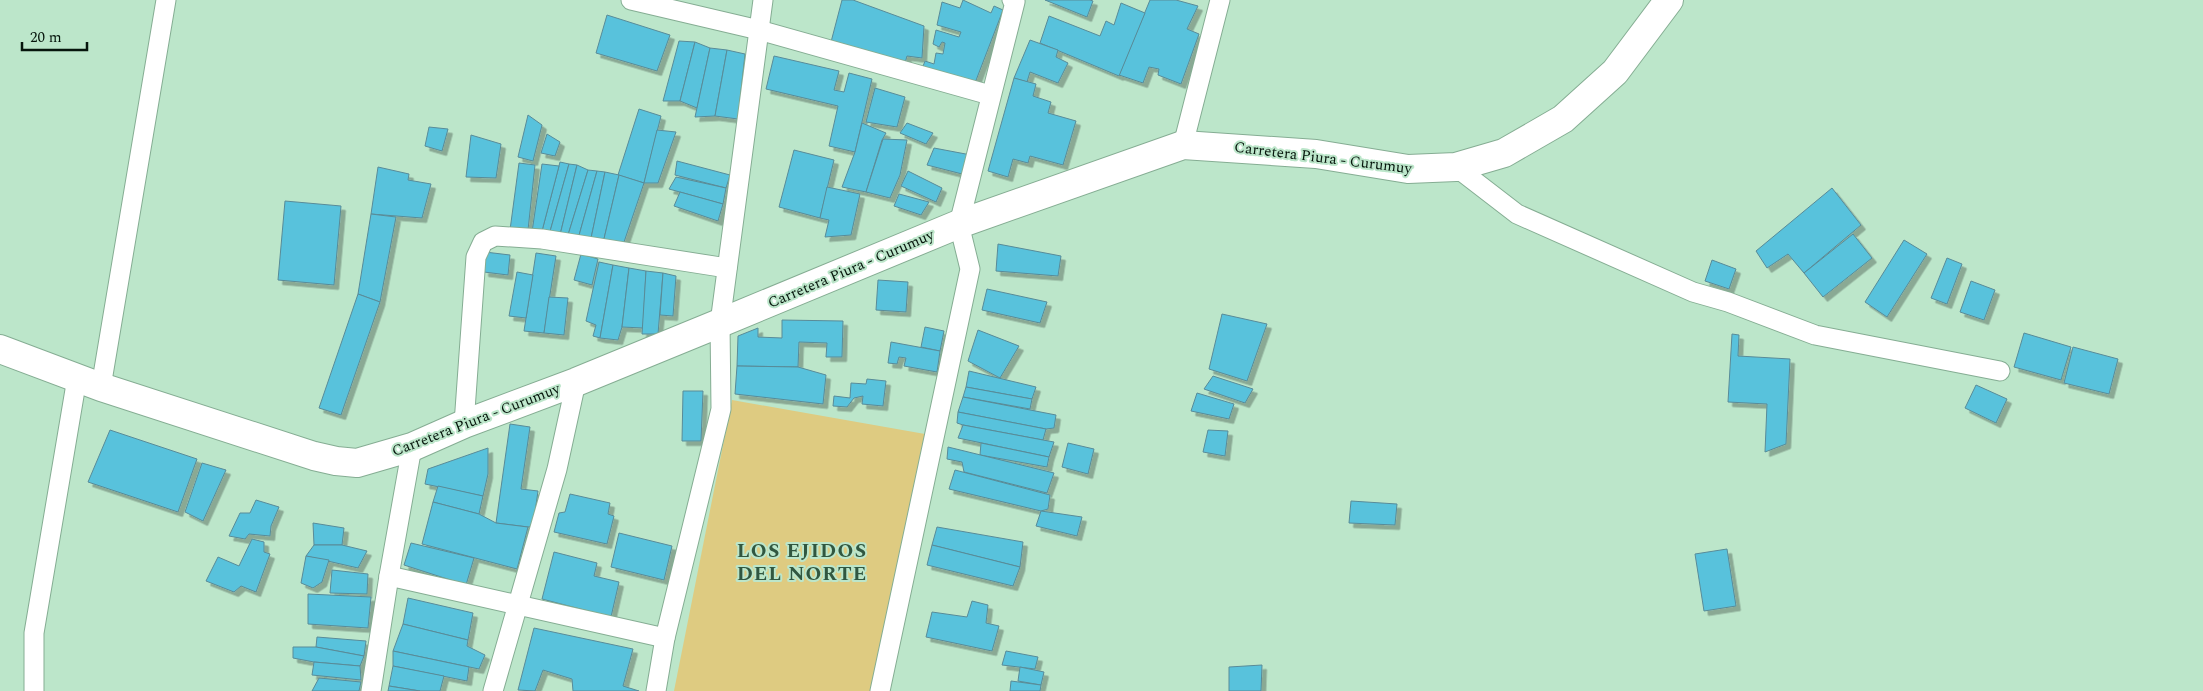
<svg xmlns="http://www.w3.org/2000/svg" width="2203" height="691" viewBox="0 0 2203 691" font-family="Spectral,serif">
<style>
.green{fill:#decb81}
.building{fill:#58c2dc;stroke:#588b98;filter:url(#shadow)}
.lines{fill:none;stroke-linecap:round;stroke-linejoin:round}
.street-casing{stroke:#85ad93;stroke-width:21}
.secondary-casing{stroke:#85ad93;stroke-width:30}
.street{stroke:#fff;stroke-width:19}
.secondary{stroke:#fff;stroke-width:28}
.labels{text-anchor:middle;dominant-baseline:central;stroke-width:4;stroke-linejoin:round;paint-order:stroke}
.street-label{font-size:15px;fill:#06150c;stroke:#bce6ca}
.district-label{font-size:20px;font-weight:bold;letter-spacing:1px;fill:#315740;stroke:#bce6ca}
</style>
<defs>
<filter id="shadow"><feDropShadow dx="4.5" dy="4.5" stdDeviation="0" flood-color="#0004"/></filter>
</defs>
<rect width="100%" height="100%" fill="#bce6ca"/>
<path class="green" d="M732 400 925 434 874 691H674Z"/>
<g class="building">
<path d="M842 0H853L924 26 922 58 907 56 905 63 831 42Z"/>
<path d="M963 0 991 13 994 6 1003 10 975 83 922 69 925 61 934 64 936 53 943 54 945 43 942 42 939 47 933 44 936 30 959 37 961 32 937 25 942 2 960 8Z"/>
<path d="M1045 0H1090L1093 1 1087 17Z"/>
<path d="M1150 0H1176L1198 6 1187 29 1199 34 1181 84 1158 75 1159 69 1149 67 1143 83 1119 75Z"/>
<path d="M1121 3 1145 13 1119 76 1040 43 1049 16 1100 36 1106 21 1114 25Z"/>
<path d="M607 15 670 35 657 71 596 53Z"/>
<path d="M1030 40 1058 50 1056 57 1068 63 1058 83 1030 72 1027 82 1014 78Z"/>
<path d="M679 41 695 42 680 101H663Z"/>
<path d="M695 42 710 48 697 108 680 101Z"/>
<path d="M710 48 727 50 715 116 695 117Z"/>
<path d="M727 50 745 54 738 119 715 116Z"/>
<path d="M774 56 839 71 834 90 844 92 849 73 872 79 855 152 829 146 838 106 766 89Z"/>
<path d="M1014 78 1036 84 1033 96 1051 102 1048 113 1076 121 1063 165 1030 156 1028 163 1013 159 1008 177 988 171Z"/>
<path d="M875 88 905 97 897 127 866 122Z"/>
<path d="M639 109 661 116 644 183 618 175Z"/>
<path d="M528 115 542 125 533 161 518 157Z"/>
<path d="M862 123 886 133 882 140 866 192 842 187 855 152Z"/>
<path d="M907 123 933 133 926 144 900 133Z"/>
<path d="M429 127 448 129 442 151 425 146Z"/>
<path d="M657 130 676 132 658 183H644Z"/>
<path d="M547 134 560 142 555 156 541 153Z"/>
<path d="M471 135 501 144 496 178 466 177Z"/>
<path d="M883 139 907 140 900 175 890 198 866 192Z"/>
<path d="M934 148 971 155 966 175 927 165Z"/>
<path d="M794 150 834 160 820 218 779 207Z"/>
<path d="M677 161 730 175 726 188 675 175Z"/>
<path d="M560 162 569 164 549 235 542 231Z"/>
<path d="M519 163 535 165 528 230H510Z"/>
<path d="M542 164 559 166 542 231 532 232Z"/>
<path d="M569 164 577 165 560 235H549Z"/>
<path d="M577 165 588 170 568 235H560Z"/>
<path d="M378 167 409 174 408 180 431 184 422 218 371 214Z"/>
<path d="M588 170 597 171 578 239 568 235Z"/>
<path d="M597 171 605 172 590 243 578 239Z"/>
<path d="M908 171 942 188 936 202 901 186Z"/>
<path d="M605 172 619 175 603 243H590Z"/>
<path d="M619 175 644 183 623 245 603 243Z"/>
<path d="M676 177 726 188 723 204 669 189Z"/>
<path d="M827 187 860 194 851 235 825 237 829 220 820 218Z"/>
<path d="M1832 188 1861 225 1804 273 1788 254 1767 268 1756 251Z"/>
<path d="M680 192 723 204 718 221 674 206Z"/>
<path d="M899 194 929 202 921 215 894 206Z"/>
<path d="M285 201 341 206 334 285 278 280Z"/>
<path d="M371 214 396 217 380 302 358 294Z"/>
<path d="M1853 234 1872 258 1823 297 1804 273Z"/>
<path d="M1904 240 1927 254 1887 317 1865 302Z"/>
<path d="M998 244 1061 256 1058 276 996 271Z"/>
<path d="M485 252 510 255 508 275 484 272Z"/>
<path d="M536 253 556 256 544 333 524 331Z"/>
<path d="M581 254 598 259 592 285 574 280Z"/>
<path d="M1947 258 1962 264 1947 304 1931 298Z"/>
<path d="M1712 260 1736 269 1729 289 1705 281Z"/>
<path d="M599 262 613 265 600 338 593 336 596 325 586 321Z"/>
<path d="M613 265 629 268 622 327 618 340 600 338Z"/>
<path d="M629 268 646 271 643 328 622 327Z"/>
<path d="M646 271 663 273 658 334H642Z"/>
<path d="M517 272 533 275 526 318 509 316Z"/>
<path d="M663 273 676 276 673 316 660 315Z"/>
<path d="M878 280 908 282 906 312 876 310Z"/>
<path d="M1971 281 1995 290 1984 320 1960 312Z"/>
<path d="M987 289 1047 302 1040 323 982 310Z"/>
<path d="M358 294 380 302 341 415 319 408Z"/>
<path d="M549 297 568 298 564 335 544 333Z"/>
<path d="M1222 314 1267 324 1247 381 1209 369Z"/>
<path d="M782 320 843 321 842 357H826L827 343 799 342 798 367 737 366 738 336 758 328V337L782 338Z"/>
<path d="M925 327 944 331 940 351 921 347Z"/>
<path d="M978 330 1019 346 1000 378 968 361Z"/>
<path d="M2024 333 2071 347 2061 380 2014 367Z"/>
<path d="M1732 334 1739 335 1738 356 1790 359 1786 444 1765 452 1767 404 1728 402Z"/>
<path d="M891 342 940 351 937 372 904 366 906 358 899 357 897 364 888 363Z"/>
<path d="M2073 347 2118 359 2109 394 2064 383Z"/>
<path d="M737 366 798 367 826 375 823 404 735 394Z"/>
<path d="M969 371 1036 387 1032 399 966 387Z"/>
<path d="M1213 376 1253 389 1245 403 1204 389Z"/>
<path d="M867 379 886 381 883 406 862 404 863 396 854 398 847 407 833 406 834 396 850 398 851 383 866 384Z"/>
<path d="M1976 385 2007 399 1996 423 1965 408Z"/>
<path d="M966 387 1032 399 1030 409 963 397Z"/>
<path d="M683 391H703L701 441H682Z"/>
<path d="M1197 393 1234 404 1229 419 1191 411Z"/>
<path d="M963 397 1056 415 1054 428 1046 429 958 412Z"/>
<path d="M958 412 1046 429 1043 440 963 425 957 423Z"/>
<path d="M510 424 530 427 521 489 538 491 533 526 528 527 496 523Z"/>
<path d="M963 425 1043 440 1054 442 1049 457 958 438Z"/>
<path d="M110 430 197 459 178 512 88 482Z"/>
<path d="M1208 430 1228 431 1225 456 1203 452Z"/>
<path d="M981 443 1049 457 1047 467 980 455Z"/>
<path d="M1068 443 1094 449 1088 474 1062 467Z"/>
<path d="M948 447 1054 473 1047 493 964 472 962 462 947 459Z"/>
<path d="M488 448V474L483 496 425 484 428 469Z"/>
<path d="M202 463 226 470 203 521 185 512Z"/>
<path d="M955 470 1050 495 1048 509 1041 511 949 489Z"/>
<path d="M438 486 483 496 479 514 433 502Z"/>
<path d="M570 494 610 503 608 514 614 516 607 544 554 532 559 513 565 512Z"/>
<path d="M256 500 279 507 271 526 270 536 249 534 245 539 229 536 240 513H250Z"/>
<path d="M1351 501 1397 504 1395 525 1349 523Z"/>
<path d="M433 502 479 514 496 523 528 527 517 569 422 544Z"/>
<path d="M1041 511 1082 517 1077 536 1036 526Z"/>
<path d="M313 523 344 528 342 545H314Z"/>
<path d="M937 527 1023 542 1020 567 932 545Z"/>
<path d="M619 533 672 546 664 580 611 567Z"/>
<path d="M252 539 264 542V552L270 554 256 592 241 586 234 592 206 581 218 557 239 566Z"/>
<path d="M411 543 474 558 466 585 404 565Z"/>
<path d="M314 545H342L367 551 358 568 306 556Z"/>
<path d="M932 545 1020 567 1013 586 927 565Z"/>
<path d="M1727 549 1736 606 1704 611 1695 554Z"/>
<path d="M554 552 597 563 594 576 619 582 611 617 542 599Z"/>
<path d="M306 556 329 560 322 582 313 588 301 583Z"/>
<path d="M332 570 368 574 367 594 330 593Z"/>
<path d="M308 594 371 597 368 628 308 624Z"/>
<path d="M408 598 473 613 468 640 403 624Z"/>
<path d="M972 601 988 605 986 623 999 626 992 651 926 637 932 612 967 617Z"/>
<path d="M403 624 468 640 467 646 485 655 479 669 393 651Z"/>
<path d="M534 628 633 649 623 686 639 691H573L572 679 543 670 535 691 518 690Z"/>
<path d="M317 637 366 641 364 656 316 647Z"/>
<path d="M293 647H316L364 656 360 666 314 662 293 658Z"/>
<path d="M393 651 469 667 467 681 393 666Z"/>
<path d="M1006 651 1038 657 1035 669 1002 665Z"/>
<path d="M314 662 360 666 361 680 312 675Z"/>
<path d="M1262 665 1261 691H1229V667Z"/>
<path d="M393 666 444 676 440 691H420L389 686Z"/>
<path d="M1020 667 1044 672 1041 685 1018 681Z"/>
<path d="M319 678 361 682 359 691H312Z"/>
<path d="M1011 681 1041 685 1040 691H1010Z"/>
<path d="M389 686 420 691H388Z"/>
</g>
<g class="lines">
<defs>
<g id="street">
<path d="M631 0 759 30 990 95"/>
<path d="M1183 145 1220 0"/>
<path d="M1456 167 1517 214 1693 292 1728 302 1815 335 2000 371"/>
<path d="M101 387 166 0"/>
<path d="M464 424 476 257 483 242 495 236 542 239 727 268"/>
<path d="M389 576 665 638"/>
<path d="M34 691V633L77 378"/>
<path d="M371 691 389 576 412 447"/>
<path d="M493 691 557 469 576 382"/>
<path d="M656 691 665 638 721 409 720 323 763 0"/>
<path d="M880 691 970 269 959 224 1015 2 1012 0"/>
</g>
<path id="secondary" d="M0 349 101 387 314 456 336 461 357 463 412 447 464 424 576 382 720 323 959 224 1183 145 1316 154 1408 169 1456 167 1504 153 1563 119 1615 72 1669 0"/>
</defs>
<use href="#street" class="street-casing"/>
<use href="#secondary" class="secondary-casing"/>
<use href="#street" class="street"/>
<use href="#secondary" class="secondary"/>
</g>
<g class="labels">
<g class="street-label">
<text transform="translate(1323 158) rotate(7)">Carretera Piura - Curumuy</text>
<text transform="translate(851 269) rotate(-23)">Carretera Piura - Curumuy</text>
<text transform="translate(476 420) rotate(-21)">Carretera Piura - Curumuy</text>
</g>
<g class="district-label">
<text x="802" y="551">LOS EJIDOS<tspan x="802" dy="23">DEL NORTE</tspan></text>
</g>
</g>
<path d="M22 42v8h65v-8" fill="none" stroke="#06150c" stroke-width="2.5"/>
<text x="30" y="42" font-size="15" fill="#06150c" stroke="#bce6ca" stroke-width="4" paint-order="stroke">20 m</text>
</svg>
